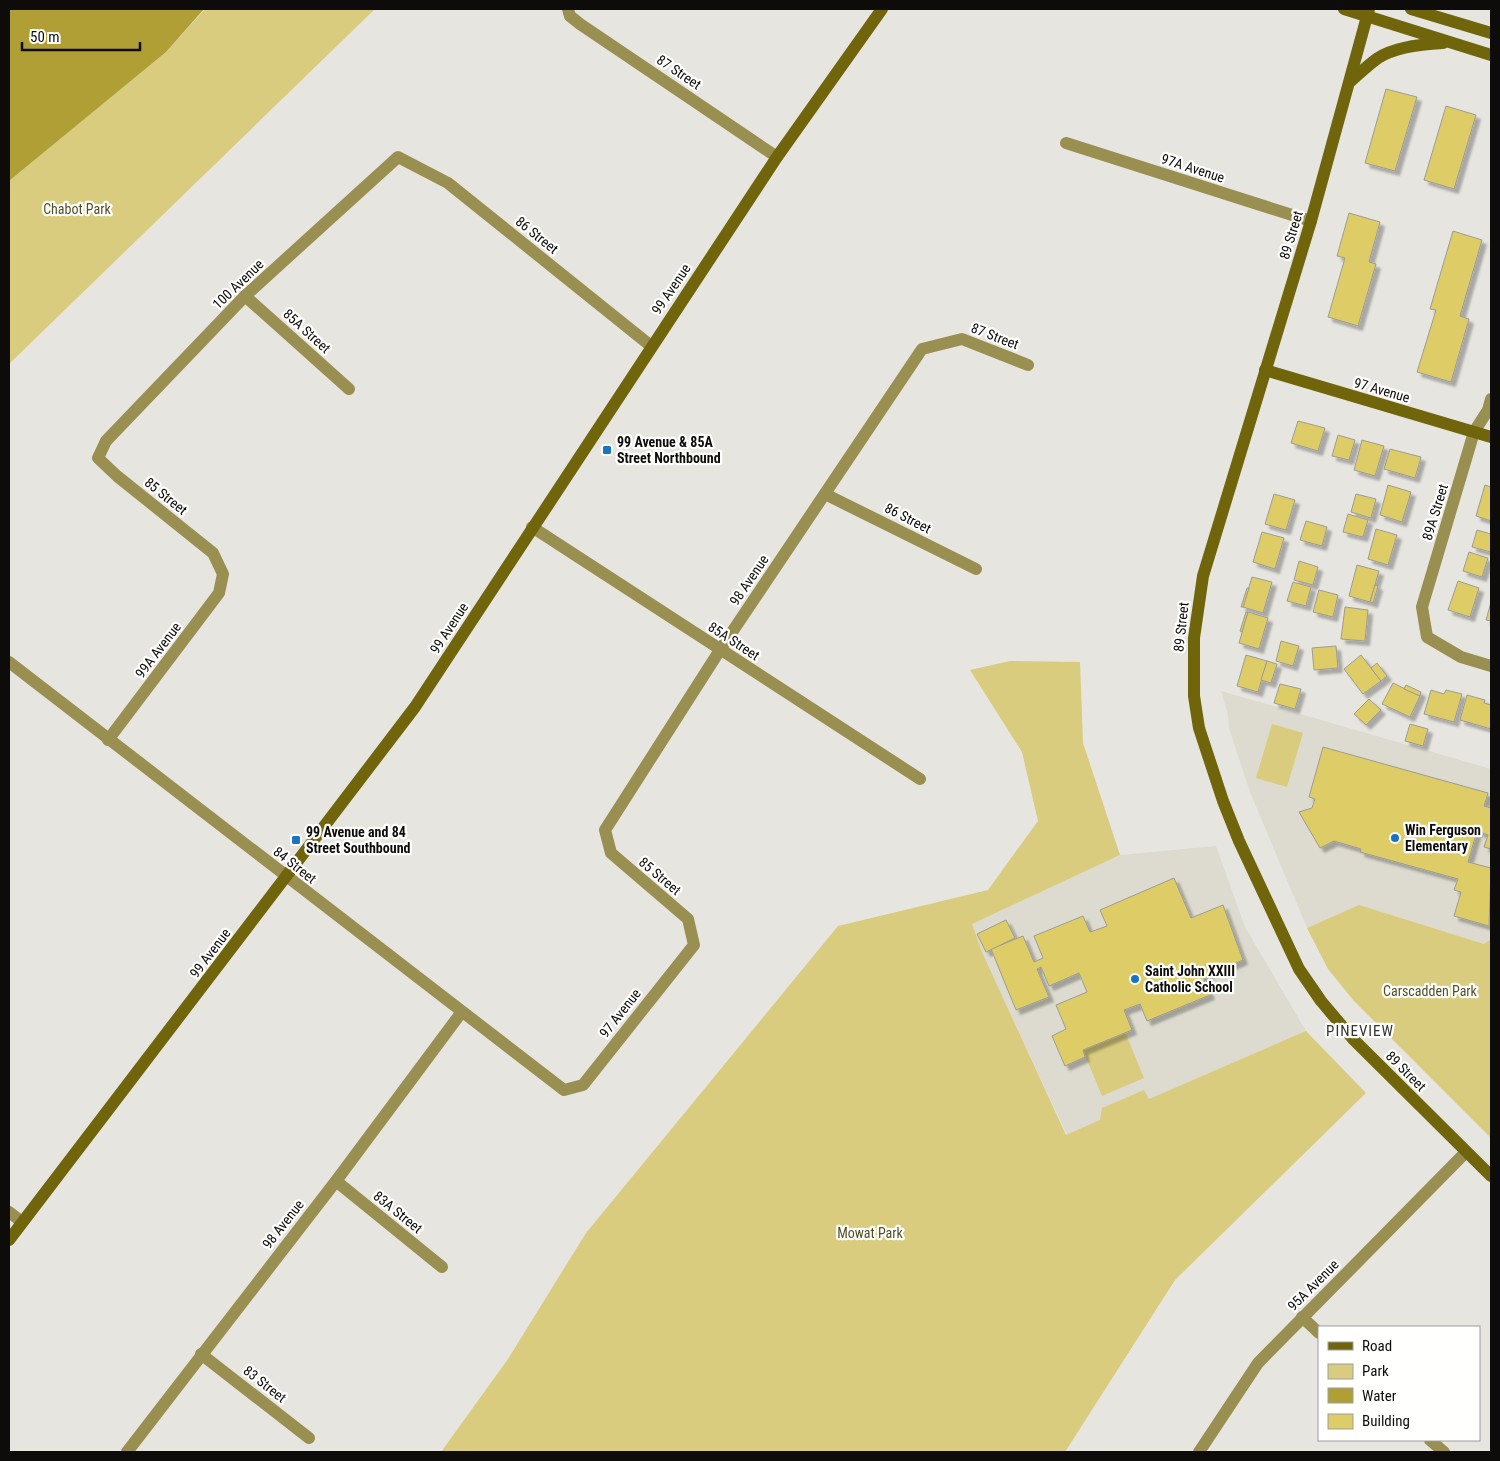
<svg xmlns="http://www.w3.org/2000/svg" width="1500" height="1461" viewBox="0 0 1500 1461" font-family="'Roboto Condensed',sans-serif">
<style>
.built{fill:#dddbcf}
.green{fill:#d9cc7f}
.water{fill:#b09f35}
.building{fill:#decd66;stroke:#9c9b96;filter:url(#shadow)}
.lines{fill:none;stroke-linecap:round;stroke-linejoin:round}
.street{stroke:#998f51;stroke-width:12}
.secondary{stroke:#71650b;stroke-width:12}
.poi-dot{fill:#1a74c1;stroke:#fffffe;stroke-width:2}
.labels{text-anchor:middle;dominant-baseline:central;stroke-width:4.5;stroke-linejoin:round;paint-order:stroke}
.street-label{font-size:14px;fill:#0d0c0b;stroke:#fffffe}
.park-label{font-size:14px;fill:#554e24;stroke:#fffffe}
.poi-label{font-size:14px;font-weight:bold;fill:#0d0c0b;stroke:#fffffe;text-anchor:start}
.neighbourhood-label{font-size:15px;letter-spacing:1px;fill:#33332f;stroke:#fffffe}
</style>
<defs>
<filter id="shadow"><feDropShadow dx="4.5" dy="4.5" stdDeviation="1" flood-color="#0004"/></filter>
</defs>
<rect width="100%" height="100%" fill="#e6e5e0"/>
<g class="built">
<path d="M1221 691 1491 769V939L1484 944 1359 906 1307 928 1250 792 1229 728 1228 715Z"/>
<path d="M1216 846 1245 927 1306 1031 1067 1135 969 925 1120 855Z"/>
</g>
<g class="green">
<path d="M205 9H375L9 364V181L166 52Z"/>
<path d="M1010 661 1080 662 1083 743 1120 855 972 924 982 952 1066 1135 1100 1120 1102 1108 1144 1090 1149 1099 1306 1031 1366 1093 1175 1280 1065 1452H441L508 1359 586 1233 838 926 988 890 1038 821 1022 752 970 670Z"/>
<path d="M1272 724 1303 733 1287 787 1256 778Z"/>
<path d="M1359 905 1484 944 1491 939V1138L1354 1001 1328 969 1307 928Z"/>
<path d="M1125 1032 1144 1078 1102 1096 1083 1050Z"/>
</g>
<path class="water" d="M9 9H204L166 52 9 181Z"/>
<g class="building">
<path d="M1386 89 1417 97 1395 171 1365 163Z"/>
<path d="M1446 106 1476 115 1454 189 1424 180Z"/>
<path d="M1349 213 1380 222 1369 262 1376 264 1358 326 1328 317 1345 258 1337 256Z"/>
<path d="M1453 231 1482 240 1460 316 1469 319 1451 382 1417 372 1436 310 1430 309Z"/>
<path d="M1298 421 1325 428 1318 451 1291 443Z"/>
<path d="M1338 435 1355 440 1349 460 1332 456Z"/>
<path d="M1362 440 1384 446 1375 476 1354 470Z"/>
<path d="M1390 449 1421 457 1415 478 1384 469Z"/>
<path d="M1388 485 1411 492 1402 522 1380 515Z"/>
<path d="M1485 485 1491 487V521L1476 516Z"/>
<path d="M1274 494 1295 500 1286 530 1265 524Z"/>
<path d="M1356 494 1376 499 1371 518 1351 512Z"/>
<path d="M1348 514 1368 520 1363 537 1343 532Z"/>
<path d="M1306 521 1327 527 1322 546 1300 540Z"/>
<path d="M1376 529 1397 535 1388 565 1368 559Z"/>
<path d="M1477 530 1491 534V552L1472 547Z"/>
<path d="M1262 532 1284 538 1275 569 1253 562Z"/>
<path d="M1469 552 1488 558 1482 577 1463 571Z"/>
<path d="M1299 561 1318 567 1313 585 1294 580Z"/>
<path d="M1357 565 1379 571 1370 602 1349 596Z"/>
<path d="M1252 577 1272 582 1263 613 1243 607Z"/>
<path d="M1458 581 1479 588 1470 617 1448 610Z"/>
<path d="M1293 582 1311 587 1306 606 1287 601Z"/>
<path d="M1375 585 1378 586 1373 603 1370 602Z"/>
<path d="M1247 588H1249L1243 607H1241Z"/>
<path d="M1319 590 1338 595 1333 617 1313 612Z"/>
<path d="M1491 602V621L1486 620Z"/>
<path d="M1345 607 1368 610 1365 641 1341 639Z"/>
<path d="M1246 612H1248L1242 632 1240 631Z"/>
<path d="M1248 612 1268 618 1259 649 1239 643Z"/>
<path d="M1281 641 1299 646 1293 666 1276 661Z"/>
<path d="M1336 646 1338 668 1314 670 1312 648Z"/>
<path d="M1246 655 1267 661 1258 692 1237 686Z"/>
<path d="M1361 655 1381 681 1363 694 1344 669Z"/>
<path d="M1267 661 1277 664 1271 683 1261 680Z"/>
<path d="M1377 663 1387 676 1381 681 1371 668Z"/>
<path d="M1393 683 1420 696 1410 717 1382 704Z"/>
<path d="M1280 684 1301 689 1295 709 1274 703Z"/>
<path d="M1406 685 1421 692 1420 696 1404 689Z"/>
<path d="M1431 690 1444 694 1446 690 1462 694 1454 722 1424 714Z"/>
<path d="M1467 695 1485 700 1484 703 1491 705V729L1460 720Z"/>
<path d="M1369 699 1381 710 1366 725 1354 714Z"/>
<path d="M1410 724 1428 729 1423 746 1405 741Z"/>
<path d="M1323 747 1488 793 1484 806 1491 808V849L1484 847 1488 835 1477 831 1468 862 1491 868 1489 926 1454 916 1461 892 1454 890 1458 879 1360 852 1361 849 1334 841 1320 848 1299 812 1312 808 1315 799 1309 797Z"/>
<path d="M1174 878 1191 918 1223 905 1243 960 1203 977 1210 995 1147 1021 1140 1004 1124 1010 1132 1030 1083 1050 1085 1057 1065 1066 1052 1036 1066 1029 1056 1005 1087 992 1079 973 1049 986 1041 967 1037 969 1049 997 1016 1010 991 949 1023 936 1034 962 1043 958 1034 936 1083 916 1090 932 1096 930 1107 926 1100 910Z"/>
<path d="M1006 920 1015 938 986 952 977 934Z"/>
</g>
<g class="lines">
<g class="street">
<path d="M568 9 570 16 580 24 777 157"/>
<path d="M1066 143 1311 221"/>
<path d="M245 296 349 389"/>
<path d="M1491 399 1488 410 1474 432 1422 607 1427 637 1461 657 1491 666"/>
<path d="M825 494 976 569"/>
<path d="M532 527 920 779"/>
<path d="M9 662 564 1090 583 1085 694 945 688 919 611 853 605 830 720 650 922 349 962 339 1028 365"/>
<path d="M108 740 219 593 223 574 213 553 117 476 98 458 106 441 245 296 398 157 448 183 651 346"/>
<path d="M336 1181 442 1267"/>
<path d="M9 1212 22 1222"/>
<path d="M1302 1317 1319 1333"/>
<path d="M201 1354 309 1438"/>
<path d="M1430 1440 1444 1452"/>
<path d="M127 1452 336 1181 461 1013"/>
<path d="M1199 1452 1258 1363 1466 1152"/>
</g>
<g class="secondary">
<path d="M1344 9 1491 55"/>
<path d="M1369 9 1311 221 1203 576 1194 638V696L1199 728 1223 801 1239 841 1299 969 1321 1001 1353 1039 1491 1176"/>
<path d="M1411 9 1491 33"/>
<path d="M1351 81C1359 74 1368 65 1378 58 1395 47 1423 44 1443 43"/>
<path d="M1265 370 1491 437"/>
<path d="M9 1240 415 707 777 157 882 9"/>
</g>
</g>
<g class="poi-dot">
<rect x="602" y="445" width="10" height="10" rx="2.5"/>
<circle cx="1395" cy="838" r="5"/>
<rect x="291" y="835" width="10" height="10" rx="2.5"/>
<circle cx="1135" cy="979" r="5"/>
</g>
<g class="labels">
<g class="street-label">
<text transform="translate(679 72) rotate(34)">87 Street</text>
<text transform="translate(1193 168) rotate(18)">97A Avenue</text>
<text transform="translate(537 235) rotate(39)">86 Street</text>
<text transform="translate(1291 235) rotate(-73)">89 Street</text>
<text transform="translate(238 284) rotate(-44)">100 Avenue</text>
<text transform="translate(671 289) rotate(-56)">99 Avenue</text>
<text transform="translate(307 331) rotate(42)">85A Street</text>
<text transform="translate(995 336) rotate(21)">87 Street</text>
<text transform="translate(1382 390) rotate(16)">97 Avenue</text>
<text transform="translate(166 496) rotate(39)">85 Street</text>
<text transform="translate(1435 512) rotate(-73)">89A Street</text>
<text transform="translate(908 518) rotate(27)">86 Street</text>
<text transform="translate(749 580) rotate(-56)">98 Avenue</text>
<text transform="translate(1181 627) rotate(-84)">89 Street</text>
<text transform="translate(449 628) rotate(-57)">99 Avenue</text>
<text transform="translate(734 641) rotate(33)">85A Street</text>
<text transform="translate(158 650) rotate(-53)">99A Avenue</text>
<text transform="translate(295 865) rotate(38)">84 Street</text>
<text transform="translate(660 876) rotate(40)">85 Street</text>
<text transform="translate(210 953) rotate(-53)">99 Avenue</text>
<text transform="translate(620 1013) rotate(-52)">97 Avenue</text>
<text transform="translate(1406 1071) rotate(45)">89 Street</text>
<text transform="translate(398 1212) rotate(39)">83A Street</text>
<text transform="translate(283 1224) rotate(-52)">98 Avenue</text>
<text transform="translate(1313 1285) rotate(-45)">95A Avenue</text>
<text transform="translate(265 1384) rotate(38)">83 Street</text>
</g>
<g class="park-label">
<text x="77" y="209">Chabot Park</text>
<text x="1430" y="991">Carscadden Park</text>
<text x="870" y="1233">Mowat Park</text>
</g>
<g class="poi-label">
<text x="617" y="442">99 Avenue &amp; 85A<tspan x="617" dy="16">Street Northbound</tspan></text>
<text x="1405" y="830">Win Ferguson<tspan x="1405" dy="16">Elementary</tspan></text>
<text x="306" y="832">99 Avenue and 84<tspan x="306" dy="16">Street Southbound</tspan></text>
<text x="1145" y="971">Saint John XXIII<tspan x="1145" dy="16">Catholic School</tspan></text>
</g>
<g class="neighbourhood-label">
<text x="1360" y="1031">PINEVIEW</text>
</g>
</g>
<rect width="1500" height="1461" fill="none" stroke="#0d0c0b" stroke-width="20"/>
<rect x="1318" y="1326" width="162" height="115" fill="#fffffe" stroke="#9e9e9d"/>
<rect x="1328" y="1342" width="25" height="8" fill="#71650b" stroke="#9e9e9d"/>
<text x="1362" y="1351" font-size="15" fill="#0d0c0b">Road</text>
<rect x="1328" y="1364" width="25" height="15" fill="#d9cc7f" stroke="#9e9e9d"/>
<text x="1362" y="1376" font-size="15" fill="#0d0c0b">Park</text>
<rect x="1328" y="1388" width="25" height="15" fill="#b09f35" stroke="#9e9e9d"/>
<text x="1362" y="1401" font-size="15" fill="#0d0c0b">Water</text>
<rect x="1328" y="1414" width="25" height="15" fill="#decd66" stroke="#9e9e9d"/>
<text x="1362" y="1426" font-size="15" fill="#0d0c0b">Building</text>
<path d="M22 42v8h118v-8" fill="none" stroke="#0d0c0b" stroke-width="2.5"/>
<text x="30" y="42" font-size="15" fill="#0d0c0b" stroke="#fffffe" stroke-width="4" paint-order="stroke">50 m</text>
</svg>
